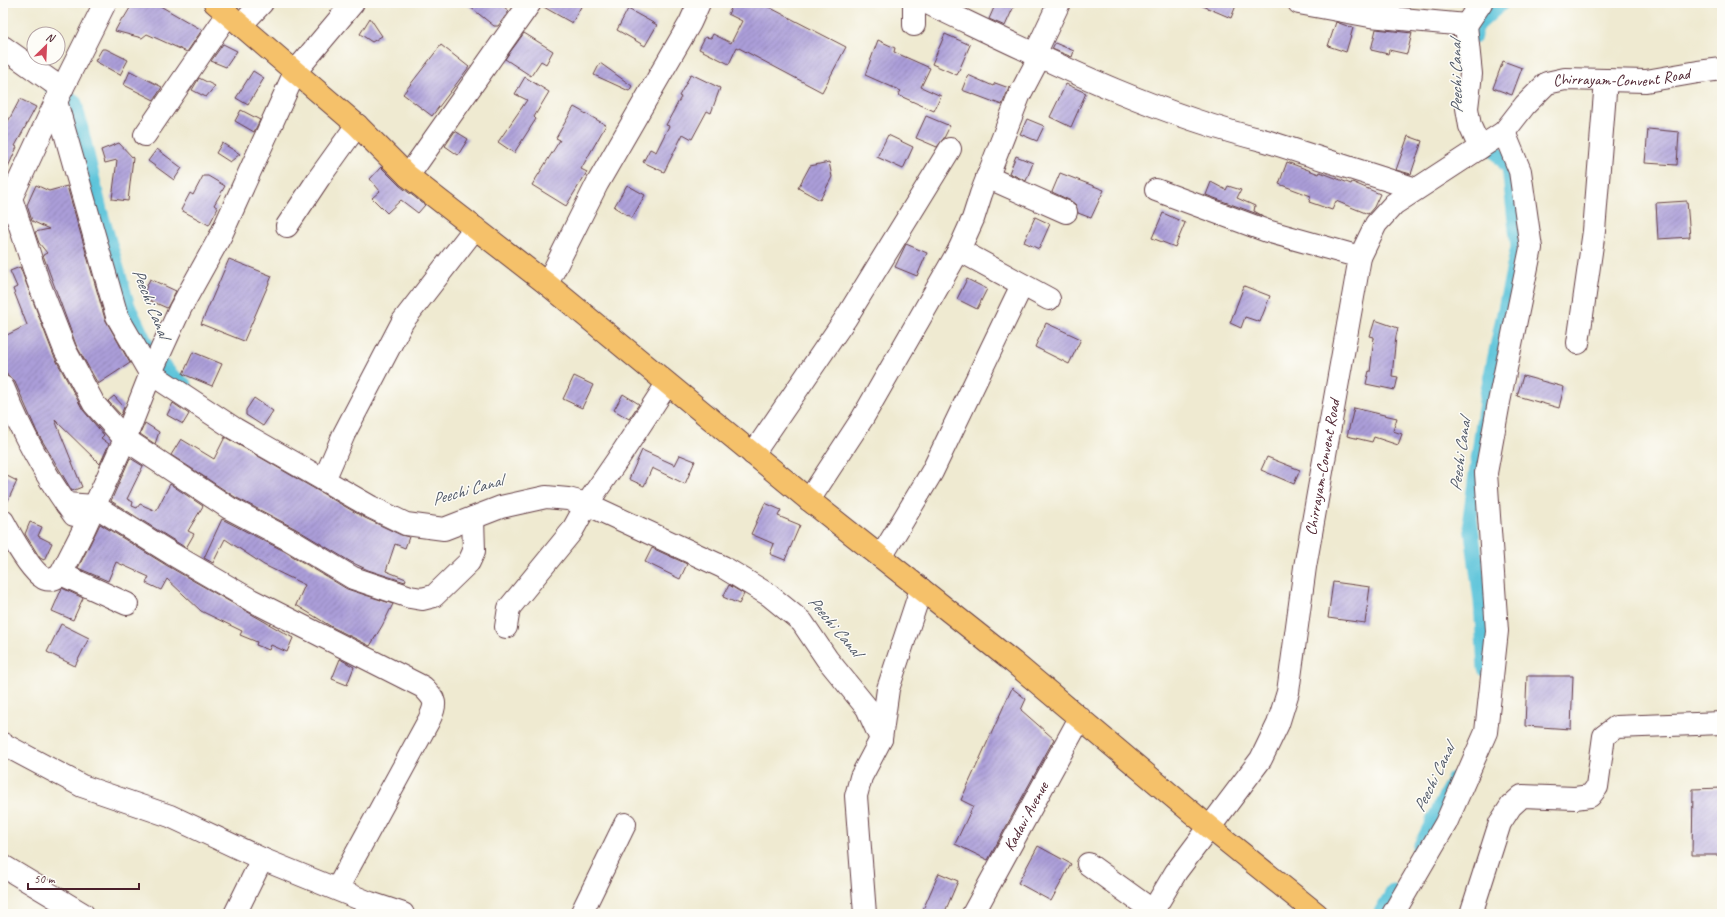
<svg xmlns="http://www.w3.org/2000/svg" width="1725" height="917" viewBox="0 0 1725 917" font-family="Caveat,sans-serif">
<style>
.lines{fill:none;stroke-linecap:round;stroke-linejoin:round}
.canal{stroke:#5dc4da;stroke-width:15}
.building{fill:url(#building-hatch)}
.minor-casing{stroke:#633d44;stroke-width:24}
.major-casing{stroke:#633d44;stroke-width:24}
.minor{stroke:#fff;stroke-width:22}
.major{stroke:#f5c16b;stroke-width:22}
.labels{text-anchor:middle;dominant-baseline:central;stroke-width:3;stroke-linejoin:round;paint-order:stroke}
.street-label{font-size:16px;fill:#4a1f2b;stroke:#fdfcf7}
.water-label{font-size:17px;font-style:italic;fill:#515968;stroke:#fdfcf7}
</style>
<defs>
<pattern id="building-hatch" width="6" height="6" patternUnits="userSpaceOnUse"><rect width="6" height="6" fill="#ab9ed9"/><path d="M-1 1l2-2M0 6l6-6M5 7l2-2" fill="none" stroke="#8d80b0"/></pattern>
</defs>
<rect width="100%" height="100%" fill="#fdfcf7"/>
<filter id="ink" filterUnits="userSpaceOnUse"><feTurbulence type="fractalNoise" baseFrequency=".025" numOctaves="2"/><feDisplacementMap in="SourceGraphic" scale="8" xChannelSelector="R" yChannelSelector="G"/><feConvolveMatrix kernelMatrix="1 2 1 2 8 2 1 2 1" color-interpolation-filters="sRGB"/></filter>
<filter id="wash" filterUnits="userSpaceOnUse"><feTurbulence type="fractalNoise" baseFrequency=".012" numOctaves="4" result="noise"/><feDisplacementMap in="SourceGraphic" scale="16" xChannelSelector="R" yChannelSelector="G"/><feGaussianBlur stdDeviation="0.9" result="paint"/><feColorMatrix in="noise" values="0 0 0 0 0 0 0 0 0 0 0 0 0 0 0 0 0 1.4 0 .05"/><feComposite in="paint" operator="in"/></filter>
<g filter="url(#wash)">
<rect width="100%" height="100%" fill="#efead1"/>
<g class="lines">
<g class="canal">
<path d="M1474 36V28L1502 3"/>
<path d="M52 88 75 103 100 210 128 306 149 350 171 375 185 385"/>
<path d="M1483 135 1509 168 1518 247 1487 394 1470 518 1481 601 1485 669"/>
<path d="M1419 849 1454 779"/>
<path d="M1380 914 1393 892"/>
</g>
</g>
<g id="blocks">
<g class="building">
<path d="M133 3H155L202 30 187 52 147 34 142 38 115 31 122 18H124Z"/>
<path d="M465 3H499L509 11 498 26H494Z"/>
<path d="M542 3H583L572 23 542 6Z"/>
<path d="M734 3H761L846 47 822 92 737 47 729 64 699 49 705 37 711 38 713 34 731 43 742 21 728 14Z"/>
<path d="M996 3H1008L1014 6 1005 26 989 19Z"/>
<path d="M1196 3H1237L1231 18Z"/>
<path d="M1383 3H1406L1405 7 1383 5Z"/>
<path d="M628 9 657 25 645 46 617 30Z"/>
<path d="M370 18 382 36 372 42 360 34Z"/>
<path d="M1336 22 1353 28 1346 52 1328 46Z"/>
<path d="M1376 29 1412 33 1407 54 1389 50 1388 54 1371 50Z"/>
<path d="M524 33 553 51 546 64 541 61 531 76 505 59Z"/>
<path d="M945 34 970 45 957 75 932 64Z"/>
<path d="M878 40 895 48 894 52 930 68 921 87 941 96 934 111 898 95 901 91 865 75Z"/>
<path d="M1055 43 1074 51 1072 57 1052 49Z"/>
<path d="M223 44 237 51 226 67 211 61Z"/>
<path d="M441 45 469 67 432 116 403 94Z"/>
<path d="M102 49H106L128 60 120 75 95 61Z"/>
<path d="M1503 61 1522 68 1512 95 1493 88Z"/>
<path d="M600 63 632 86 629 91 594 75Z"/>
<path d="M130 71 162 87 154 100 124 85Z"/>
<path d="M253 71 264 78 248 105 236 98Z"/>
<path d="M691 74 720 88 711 113 707 111 692 139 683 134 664 172 643 162 650 149 656 152 669 126 666 125 681 97 679 96Z"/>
<path d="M968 75 993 86 995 83 1009 88 1002 105 962 90Z"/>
<path d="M525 77 549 92 534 117 536 119 514 153 498 142 527 100 515 94Z"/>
<path d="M199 78 215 86 206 97 192 90Z"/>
<path d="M1066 84 1086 93 1071 127 1050 117Z"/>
<path d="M20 99 36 107 15 146 17 147 3 178V131Z"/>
<path d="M574 107 606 125 581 169 587 172 566 206 532 185 560 140 556 138Z"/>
<path d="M241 110 260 120 254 132 235 121Z"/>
<path d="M926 116 950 126 944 138 937 147 916 138Z"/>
<path d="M1027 119 1044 126 1037 141 1020 134Z"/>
<path d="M1648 129 1679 132 1677 165 1645 163Z"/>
<path d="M455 131 468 139 458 155 445 146Z"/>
<path d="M888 135 913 147 903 169 877 157Z"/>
<path d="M1408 136 1422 141 1411 174 1396 170Z"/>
<path d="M119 143 133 158 128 201 112 199 117 160 105 163 101 150Z"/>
<path d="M222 143 240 154 230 162 216 153Z"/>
<path d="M157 149 182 168 174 180 148 161Z"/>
<path d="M1016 156 1033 163 1026 181 1009 173Z"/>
<path d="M829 162 832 177 820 200 798 188 810 166Z"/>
<path d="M1287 162 1319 174 1320 172 1351 184 1352 182 1380 194 1374 207 1368 214 1336 201 1332 210 1309 202 1311 196 1279 184Z"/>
<path d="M381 167 400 186 425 205 418 213 401 200 387 213 372 198 380 191 370 179Z"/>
<path d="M1060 173 1104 190 1091 218 1078 213 1076 205 1071 201 1052 192Z"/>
<path d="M203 176H208L225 186 214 205 218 208 209 225 181 210 190 193 193 195Z"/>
<path d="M1211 182 1226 190 1228 186 1241 190 1237 198 1255 206 1254 211 1263 216 1206 195Z"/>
<path d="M36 185 49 191 67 186 105 319 130 363 98 384 76 345 43 255 47 253 39 243 35 232 49 229 32 221 27 205Z"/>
<path d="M627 185 645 195 632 218 614 207Z"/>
<path d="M1687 201 1690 237 1658 239 1656 203Z"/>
<path d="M1163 213 1185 223 1175 247 1152 238Z"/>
<path d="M1035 217 1050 224 1039 249 1024 242Z"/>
<path d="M906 244 927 253 917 276 895 267Z"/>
<path d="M229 259 272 276 244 341 201 324Z"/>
<path d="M20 267 54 356 83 410 104 435 101 438 109 444 100 464 55 420 82 487 72 491 37 432 15 382 8 376 3 367V337L27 325 13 289 17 287 10 271Z"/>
<path d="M150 279 176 291 167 308 142 297Z"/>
<path d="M967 279 987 289 977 309 957 299Z"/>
<path d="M1244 286 1270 296 1260 322 1245 317 1241 328 1230 323Z"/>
<path d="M1375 320 1398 328 1396 336 1392 376 1398 377 1395 390 1366 384 1369 371 1370 372 1374 337 1370 336Z"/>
<path d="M1046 323 1081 339 1069 364 1035 347Z"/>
<path d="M193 352 222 364 212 386 183 374Z"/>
<path d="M574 376 593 385 582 408 563 399Z"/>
<path d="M1523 376 1564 387 1559 408 1517 396Z"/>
<path d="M623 394 639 404 629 419 614 410Z"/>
<path d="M114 396 124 407 121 415 108 401Z"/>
<path d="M254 398 273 411 263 426 246 415V410Z"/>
<path d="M173 403 189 414 183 424 167 415Z"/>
<path d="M1354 408 1397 418 1393 431 1402 434 1398 445 1374 437 1372 442 1347 436Z"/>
<path d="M145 423 159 432 155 444 140 434Z"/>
<path d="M225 437 365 518 401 535 409 537 405 548 395 544 386 571 406 579 405 582 368 570 351 562 296 529 235 497 171 455 181 439 214 459Z"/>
<path d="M642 450 675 465 680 455 695 461 685 484 652 468 644 486 629 479Z"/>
<path d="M1267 457 1300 470 1294 484 1261 470Z"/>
<path d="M130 458 143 466 127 499 133 502 132 506 137 508 140 504 156 511 170 484 203 506 188 531 194 534 186 548 111 501Z"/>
<path d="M3 474 17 481 4 509H3Z"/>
<path d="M765 503 781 510 778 516 800 525 785 560 770 554 774 544 751 534Z"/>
<path d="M222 519 284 551 347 589 393 604 382 626 370 646 332 627 296 605 305 585 264 565 225 539 213 563 204 558Z"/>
<path d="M30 522 42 527 38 536 52 543 44 560 40 558 25 534Z"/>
<path d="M100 524 166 565 293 638 287 652 271 645 269 650 256 645 257 642 240 635 242 631 201 611 167 579 161 590 146 583 149 577 116 562 108 581 78 568Z"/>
<path d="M652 548 687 564 680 579 645 562Z"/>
<path d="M1333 582 1370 587 1365 623 1328 618Z"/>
<path d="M729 585 744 594 739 604 723 597Z"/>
<path d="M62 588 83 598 73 620 52 611Z"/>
<path d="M61 624 89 638 75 666 47 652Z"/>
<path d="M340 659 354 667 347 685 332 679Z"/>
<path d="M1527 676H1573L1571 729 1525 726Z"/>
<path d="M1012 688 1026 699 1021 710 1054 739 988 860 955 844 973 806 961 800Z"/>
<path d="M1722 788V855H1692L1693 789Z"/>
<path d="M1038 846 1071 864 1051 901 1018 883Z"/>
<path d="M939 873 958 881 944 914H921Z"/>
</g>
</g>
</g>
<g filter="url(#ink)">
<use href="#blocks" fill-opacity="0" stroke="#633d44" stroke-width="1"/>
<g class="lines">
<defs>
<g id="minor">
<path d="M914 3V25"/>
<path d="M927 3C1037 55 1147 112 1266 141L1416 189"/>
<path d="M1299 3 1370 16 1466 25 1481 3"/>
<path d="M241 25 262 3"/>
<path d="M1466 25 1471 74 1467 108 1470 126 1480 148"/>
<path d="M3 47 62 89"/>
<path d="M1035 54 1059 3"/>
<path d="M56 101 117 316 150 373 235 429 371 507 406 524 444 529 501 507 546 497 568 499 587 504 723 567 769 595 802 622 827 659 867 708 881 739"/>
<path d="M145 135 228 14"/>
<path d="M408 176 530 3"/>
<path d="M987 177 1066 212"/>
<path d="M1156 190 1267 231 1360 257"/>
<path d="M3 195 11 198 38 281 65 350 94 404 125 439 229 508 290 540 353 578 410 597 422 599 434 596 469 562 474 551 473 518"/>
<path d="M5 211 62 89 105 3"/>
<path d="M287 226 319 178 357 125"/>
<path d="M959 250 1049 299"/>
<path d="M547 284 597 184 690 23 699 3"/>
<path d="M1578 343 1594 231 1606 80"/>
<path d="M3 387C22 434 44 474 74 515"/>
<path d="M753 454 846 318 950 149"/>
<path d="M324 480 344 434 403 321 475 228"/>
<path d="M809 500 862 419 959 250 973 219 981 194 1019 96 1040 56"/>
<path d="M66 504 95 506 172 554 251 600 423 687C436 700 437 703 429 720L337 889"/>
<path d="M3 521C10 534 30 570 42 577 48 582 56 579 61 574L84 529 125 439 153 368 180 309 221 235 295 72 353 3"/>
<path d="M881 557 932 472 1022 285"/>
<path d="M61 574 127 604"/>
<path d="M506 627 509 608 572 531 587 504 620 456 667 384"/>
<path d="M3 744 82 786 170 816 262 859 370 903 403 914"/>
<path d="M1088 864 1153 911"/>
<path d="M3 866 83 914"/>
<path d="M235 914 262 859"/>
<path d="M581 914 625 824"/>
<path d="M865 914 856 796 861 777 881 739 888 689 921 589"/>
<path id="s1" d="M973 914 1080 718"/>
<path id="s2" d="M1151 914 1176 872 1261 759 1278 724 1288 692 1305 567 1356 280 1360 257 1376 224 1394 204 1504 132 1525 105 1547 83 1565 79 1646 81 1698 72 1722 69"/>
<path d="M1393 914 1446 823 1486 732 1497 631 1486 473 1499 402 1531 248 1520 171 1504 132"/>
<path d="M1471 914 1500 823 1511 806 1522 796 1575 798 1590 796 1597 787 1604 736 1616 727 1722 723"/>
</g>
<path id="major" d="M215 3 357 125 408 176 547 284 809 500 1013 662 1209 827 1317 914"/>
</defs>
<use href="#minor" class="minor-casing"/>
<use href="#major" class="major-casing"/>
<use href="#minor" class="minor"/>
<use href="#major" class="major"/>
</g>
</g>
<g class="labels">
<g class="street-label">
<text stroke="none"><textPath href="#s2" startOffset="1039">Chirrayam-Convent Road</textPath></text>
<text stroke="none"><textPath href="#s2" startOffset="490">Chirrayam-Convent Road</textPath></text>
<text stroke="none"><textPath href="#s1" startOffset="111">Kadavi Avenue</textPath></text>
</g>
<g class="water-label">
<text transform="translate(1456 77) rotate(-91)">Peechi Canal</text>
<text transform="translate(151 303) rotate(68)">Peechi Canal</text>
<text transform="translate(1460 455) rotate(-82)">Peechi Canal</text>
<text transform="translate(467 490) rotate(-16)">Peechi Canal</text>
<text transform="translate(835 626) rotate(50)">Peechi Canal</text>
<text transform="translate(1434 778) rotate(-64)">Peechi Canal</text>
</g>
</g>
<rect width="1725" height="917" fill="none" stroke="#fdfcf7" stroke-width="16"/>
<g transform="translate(46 46) rotate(24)"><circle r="19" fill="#fdfcf7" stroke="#b5a4a5"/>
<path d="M0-3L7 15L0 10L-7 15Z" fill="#d1495b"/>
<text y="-6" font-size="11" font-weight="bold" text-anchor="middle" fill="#4a1f2b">N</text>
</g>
<path d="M28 883v6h111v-6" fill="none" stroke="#4a1f2b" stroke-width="2"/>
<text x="34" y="883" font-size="12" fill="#4a1f2b" stroke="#fdfcf7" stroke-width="3" paint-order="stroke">50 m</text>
</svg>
